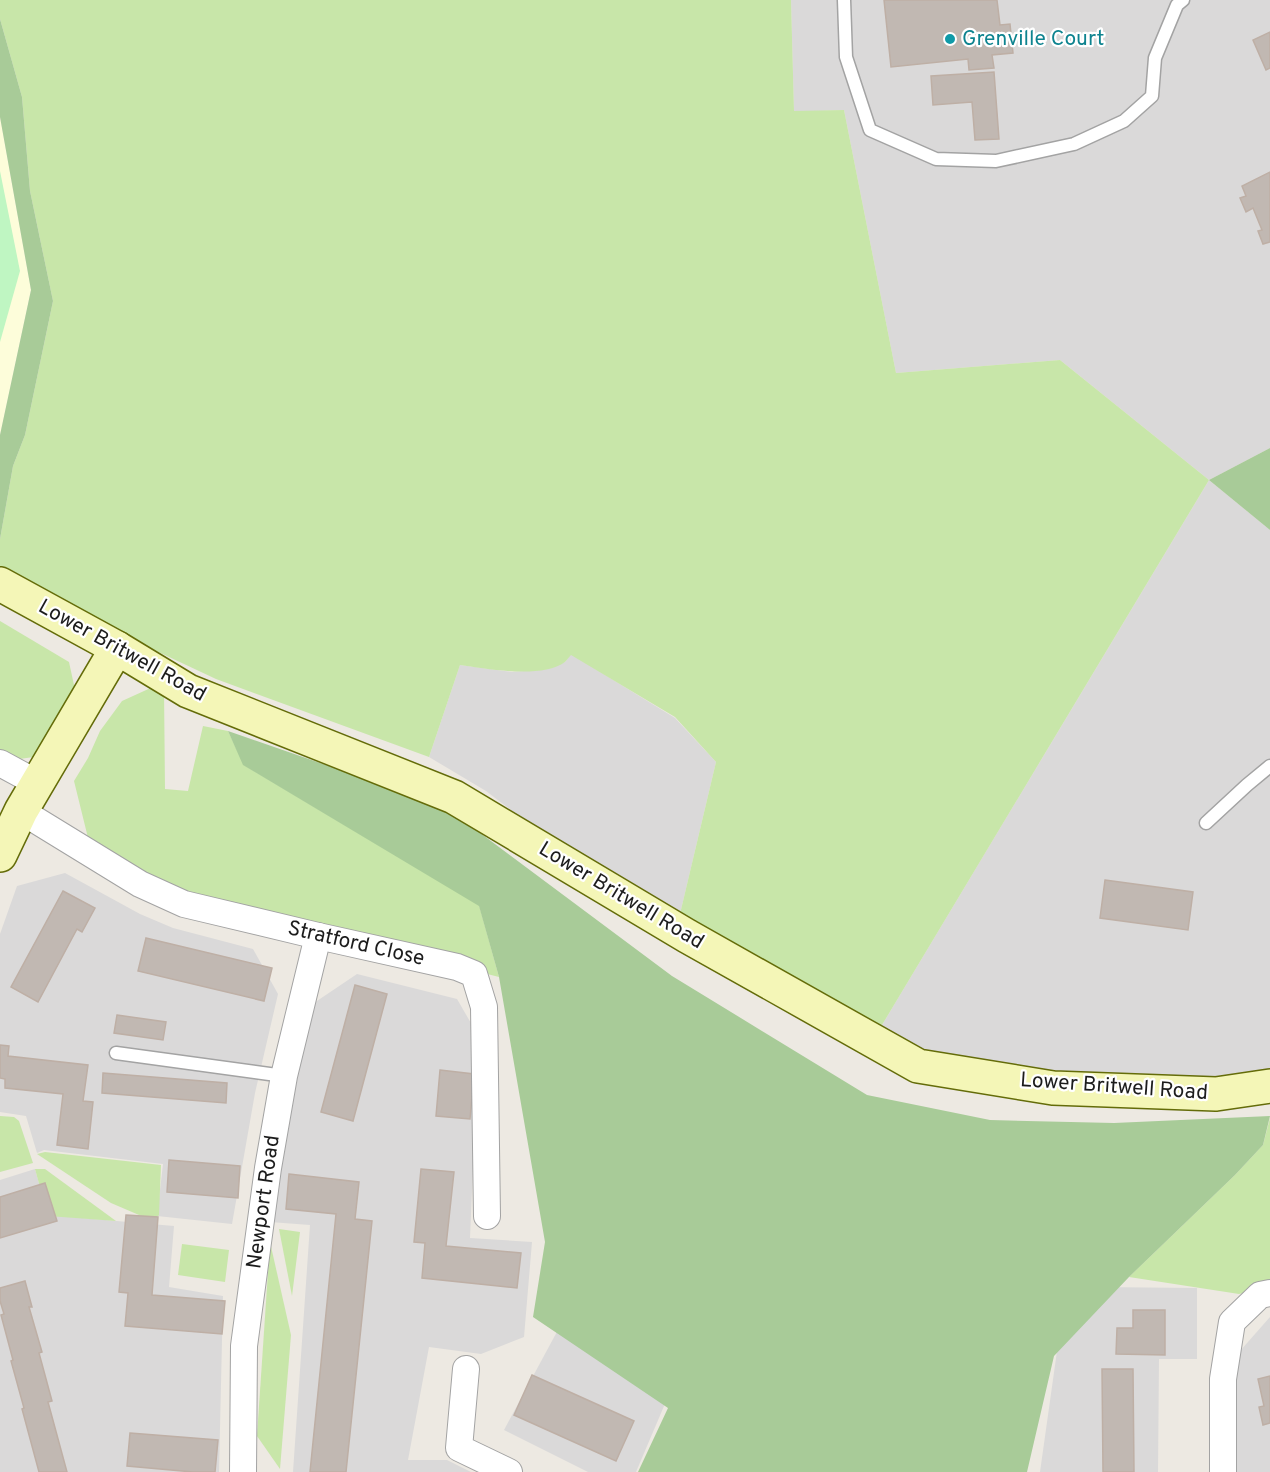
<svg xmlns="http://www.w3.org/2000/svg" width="1270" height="1472" viewBox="0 0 1270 1472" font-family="Overpass,sans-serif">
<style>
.residential{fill:#dad9d9}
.education{fill:#fdfdda}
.grass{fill:#c8e6a9}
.forest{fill:#a8cb98}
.park{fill:#bff6c2}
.building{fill:#c1b8b2;stroke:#beafa5;stroke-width:1.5}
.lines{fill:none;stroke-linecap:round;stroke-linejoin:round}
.lane-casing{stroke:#a3a3a3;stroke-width:15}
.street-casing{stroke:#a3a3a3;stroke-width:28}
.secondary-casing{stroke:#646c09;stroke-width:36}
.lane{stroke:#fff;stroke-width:12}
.street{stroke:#fff;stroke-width:26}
.secondary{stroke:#f4f6b7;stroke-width:33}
.culture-dot{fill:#0f9aa8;stroke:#fff;stroke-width:2}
.labels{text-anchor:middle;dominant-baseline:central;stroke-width:4.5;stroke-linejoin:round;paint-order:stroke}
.culture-label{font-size:21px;fill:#0d838f;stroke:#fff;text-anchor:start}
.street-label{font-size:21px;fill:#1c1c1c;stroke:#fff}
</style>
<rect width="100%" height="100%" fill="#ede9e2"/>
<g class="residential">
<path d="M791 0H1270V448L1209 480 1270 530V1080L953 1084 864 1055 1209 480 1060 360 896 373 844 110 794 112Z"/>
<path d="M571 654 675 718 716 762 675 935 486 791 429 757 460 665 512 672 547 669 565 662Z"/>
<path d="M65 873 140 914 173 928 253 949 278 994 255 1093 232 1224 157 1216 163 1164 44 1150 37 1153 26 1116 0 1112V934L17 886Z"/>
<path d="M357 974 457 999 479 1037 478 1046 470 1238 532 1242 524 1337 481 1354 429 1347 408 1460H447L471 1472H293L310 1225 270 1222 285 1121 311 1005Z"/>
<path d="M35 1169 48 1215 174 1226 169 1287 223 1296 219 1472H0V1180Z"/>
<path d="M1096 1287 1197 1288V1359H1159L1158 1472H1040L1058 1344Z"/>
<path d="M1270 1317V1472H1232L1233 1359Z"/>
<path d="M559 1328 667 1399 636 1472H588L504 1430Z"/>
</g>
<path class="education" d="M0 117 31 290 0 435Z"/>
<g class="grass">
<path d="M0 0H791L794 111 844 110 896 373 1060 360 1209 480 864 1055 675 935 716 762 675 717 571 655C569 657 567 660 565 662 542 679 488 669 460 665L429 757 216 679 71 611 0 566V539L13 466 25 435 53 301 30 191 22 97 0 19Z"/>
<path d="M0 621 69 662 77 699 41 756 12 760 0 755Z"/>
<path d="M155 686 164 689 165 789 188 791 203 726 228 731 244 765 479 905 499 977 179 895 90 846 74 781 88 758 100 731 122 701Z"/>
<path d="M0 1116 14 1117 19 1121 33 1163 0 1172Z"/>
<path d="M1270 1118V1287L1239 1294 1129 1277 1235 1175 1263 1145Z"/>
<path d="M45 1152 161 1165 159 1215 153 1221 111 1203 37 1154Z"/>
<path d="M35 1169H45L116 1221 48 1216Z"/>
<path d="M279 1229 300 1232 292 1296Z"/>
<path d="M270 1242 291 1335 280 1469 257 1436Z"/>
<path d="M182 1244 229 1250 225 1282 178 1275Z"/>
</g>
<g class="forest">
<path d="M0 19 22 97 30 191 53 301 25 435 13 466 0 539V435L31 290 0 117Z"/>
<path d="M1270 448V530L1209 480Z"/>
<path d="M228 731 444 806 672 976 867 1095 990 1120 1114 1123 1270 1116 1263 1145 1235 1175 1129 1277 1054 1356 1027 1472H638L668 1408 533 1317 545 1242 499 977 479 906 243 765Z"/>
</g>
<path class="park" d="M0 171 20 271 0 342Z"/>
<g class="building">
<path d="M884 0H997L1000 25 1010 24 1013 53 992 55 994 68 969 70 968 59 891 67Z"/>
<path d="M1270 32V68L1266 70 1253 40Z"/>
<path d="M994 72 999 139 975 140 972 102 933 105 931 76Z"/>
<path d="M1270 172V242L1263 244 1258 231 1262 230 1253 208 1246 212 1240 198 1246 196 1242 186Z"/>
<path d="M1105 880 1193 892 1188 930 1100 918Z"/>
<path d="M63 891 95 908 82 932 77 929 38 1002 11 987Z"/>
<path d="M146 938 272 968 264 1001 138 971Z"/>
<path d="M355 985 387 994 353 1121 321 1112Z"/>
<path d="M117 1015 166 1022 163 1040 114 1033Z"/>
<path d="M0 1045 9 1046 8 1056 88 1065 83 1101 93 1102 88 1149 57 1145 63 1094 5 1088V1079L0 1078Z"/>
<path d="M440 1070 474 1074 470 1119 436 1116Z"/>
<path d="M103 1073 227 1083 226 1103 102 1093Z"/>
<path d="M169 1160 240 1166 238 1198 167 1192Z"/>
<path d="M421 1169 454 1172 446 1246 521 1253 517 1288 422 1278 425 1243 414 1242Z"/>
<path d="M289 1174 359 1182 355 1219 372 1221 346 1472H310L336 1214 286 1209Z"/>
<path d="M45 1183 57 1221 0 1238V1197Z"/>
<path d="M126 1215 158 1217 152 1295 225 1301 222 1334 125 1326 128 1293 119 1292Z"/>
<path d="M25 1281 32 1307H29L42 1352 39 1353 52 1401 48 1402 67 1472H39L22 1409 24 1408 11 1361 13 1360 1 1315 4 1314 0 1301V1288Z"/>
<path d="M1133 1310H1165V1355L1116 1354 1117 1328H1133Z"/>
<path d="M1102 1369H1133L1134 1472H1103Z"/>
<path d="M532 1375 634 1421 616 1461 514 1415Z"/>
<path d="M1270 1376V1423L1263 1425 1259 1407 1264 1406 1258 1379Z"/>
<path d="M130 1433 218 1440 215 1472H193L127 1466Z"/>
</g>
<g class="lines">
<defs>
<g id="lane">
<path d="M844 0 846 57 870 130 936 159 996 161 1074 144 1124 121 1152 96 1155 58 1177 5 1183 0"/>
<path d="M1206 823 1247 785 1270 766"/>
<path d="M116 1053 284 1076"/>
</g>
<g id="street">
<path d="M0 763 37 783"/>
<path d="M21 811 140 884 184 904 318 936 457 967 474 974 484 1007 487 1216"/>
<path d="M466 1369 459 1448 509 1472"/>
<path d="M243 1472 244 1346 268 1168 284 1076 318 936"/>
<path d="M1223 1472V1379L1232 1322 1260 1295 1270 1293"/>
</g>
<g id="secondary">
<path d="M0 584 117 648 188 691 454 797 687 936 918 1066 1053 1088 1216 1094 1270 1086"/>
<path d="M0 855 21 811 117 648"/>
</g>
</defs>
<use href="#lane" class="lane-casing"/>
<use href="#street" class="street-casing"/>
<use href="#secondary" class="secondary-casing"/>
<use href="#lane" class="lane"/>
<use href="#street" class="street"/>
<use href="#secondary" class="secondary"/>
</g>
<circle class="culture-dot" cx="950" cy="39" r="6"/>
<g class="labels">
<g class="culture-label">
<text x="962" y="39">Grenville Court</text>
</g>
<g class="street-label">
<text transform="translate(122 651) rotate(29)">Lower Britwell Road</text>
<text transform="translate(621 896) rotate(31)">Lower Britwell Road</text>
<text transform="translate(356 944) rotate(13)">Stratford Close</text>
<text transform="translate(1114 1087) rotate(4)">Lower Britwell Road</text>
<text transform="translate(264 1202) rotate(-82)">Newport Road</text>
</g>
</g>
</svg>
